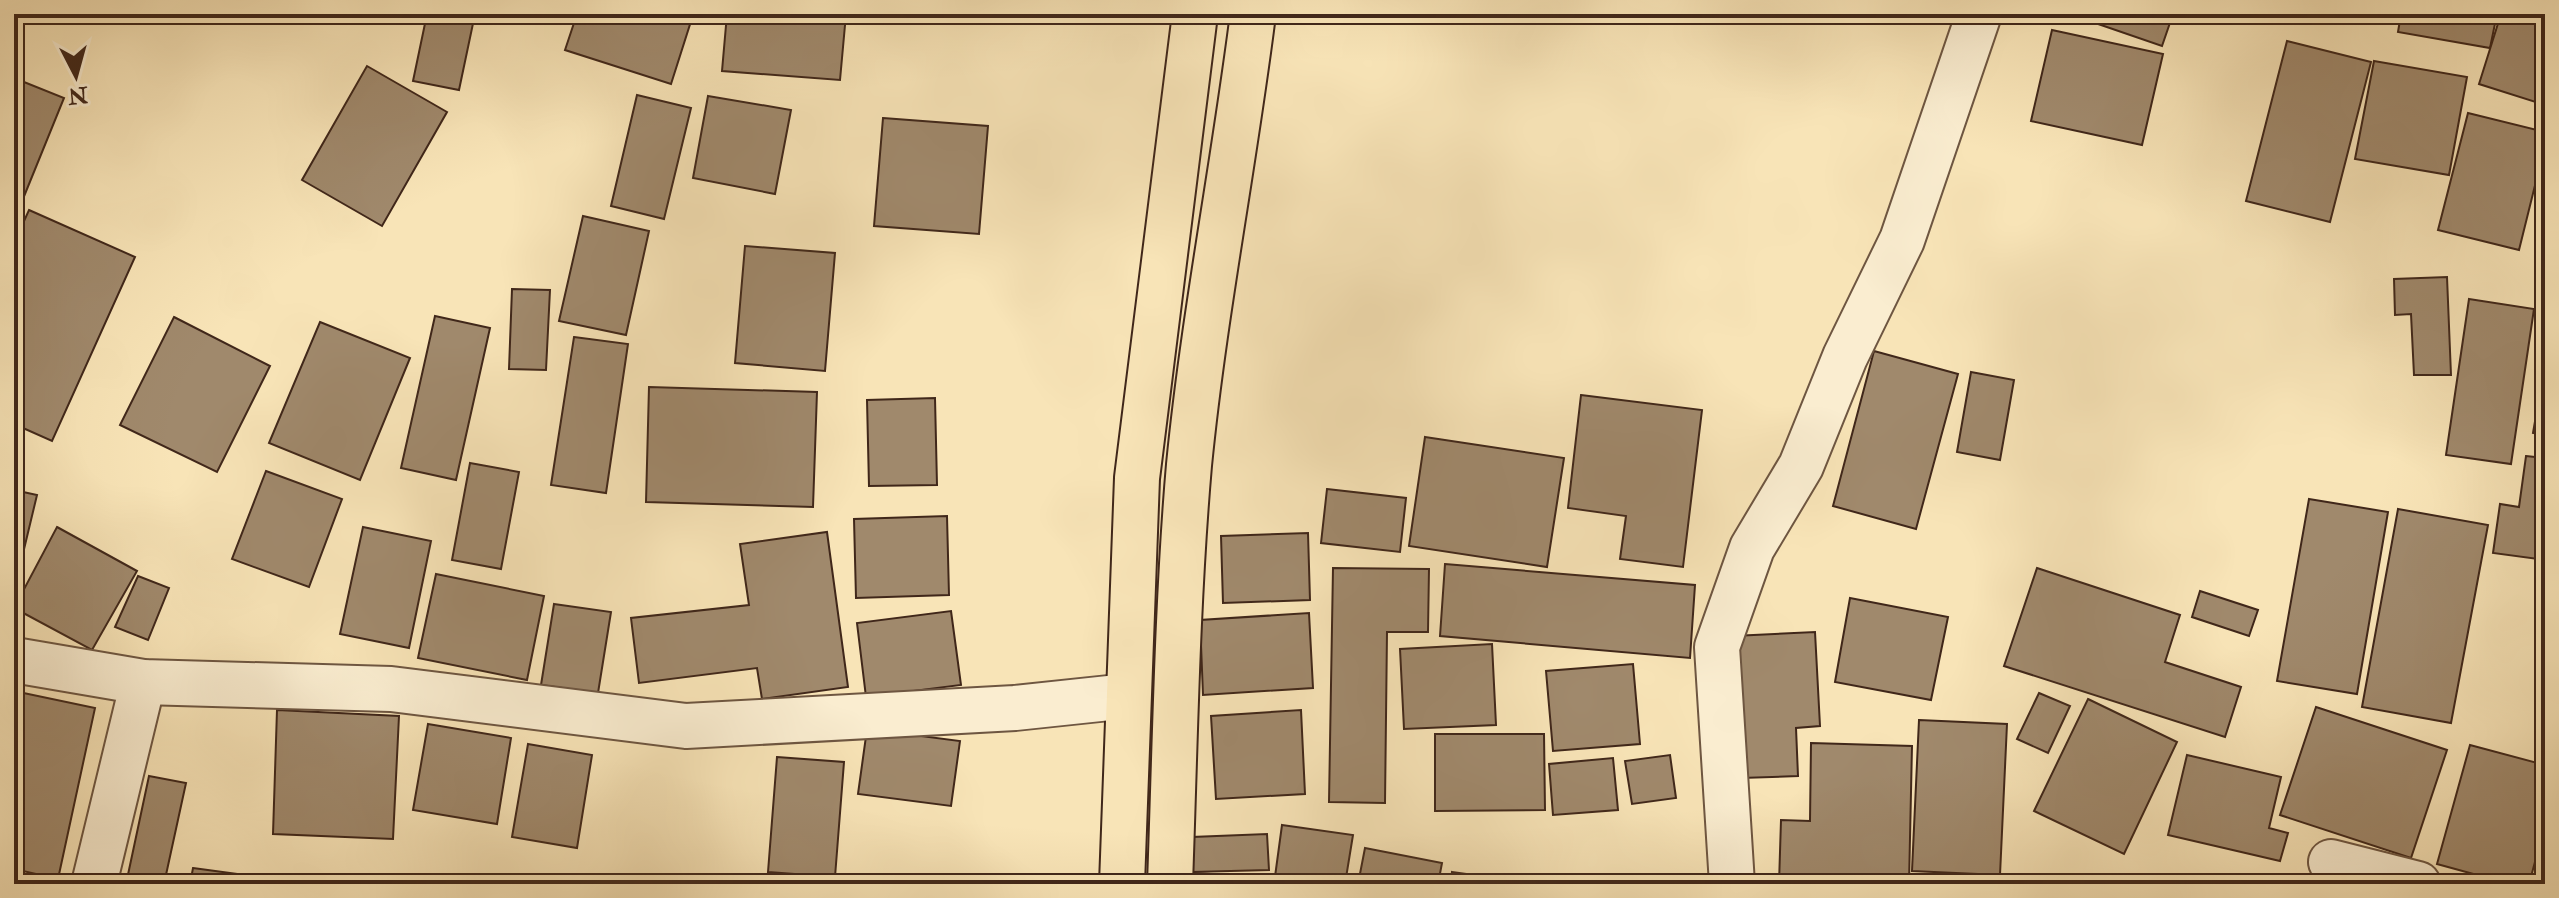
<svg xmlns="http://www.w3.org/2000/svg" width="2559" height="898" viewBox="0 0 2559 898" font-family="'IM FELL Double Pica',serif">
<style>
.building{fill:#a0896c;stroke:#40271a;stroke-width:2}
.lines{fill:none;stroke-linecap:round;stroke-linejoin:round}
.street-casing{stroke:#6e5641;stroke-width:48}
.primary-casing{stroke:#40271a;stroke-width:48}
.street{stroke:#faedd0;stroke-width:44}
.primary{stroke:#f8e4b7;stroke-width:44}
</style>
<rect width="100%" height="100%" fill="#f8e4b7"/>
<filter id="stains"><feTurbulence type="fractalNoise" baseFrequency=".0025" numOctaves="4"/><feColorMatrix values="0 0 0 0 .2 0 0 0 0 .09 0 0 0 0 .02 0 0 0 .5 -.17"/></filter>
<radialGradient id="worn" r=".72"><stop offset=".6" stop-color="#630" stop-opacity="0"/><stop offset="1" stop-color="#630" stop-opacity=".3"/></radialGradient>
<g class="building">
<path d="M427 14H475L459 90 413 81Z"/>
<path d="M577 14H681L692 18 671 84 565 50Z"/>
<path d="M727 14H846L840 80 722 71Z"/>
<path d="M2069 14H2173L2162 46Z"/>
<path d="M2401 14H2497L2490 48 2398 32Z"/>
<path d="M2501 14H2545V105L2479 84Z"/>
<path d="M2052 30 2163 54 2142 145 2031 121Z"/>
<path d="M2287 41 2371 62 2330 222 2246 201Z"/>
<path d="M2374 61 2467 77 2449 175 2355 159Z"/>
<path d="M367 66 447 112 382 226 302 180Z"/>
<path d="M14 78 64 98 14 221Z"/>
<path d="M637 95 691 108 664 219 611 206Z"/>
<path d="M708 96 791 110 775 194 693 178Z"/>
<path d="M2468 113 2545 132V145L2519 250 2438 230Z"/>
<path d="M883 118 988 126 979 234 874 226Z"/>
<path d="M29 210 135 257 52 441 14 424V243Z"/>
<path d="M583 216 649 231 626 335 559 321Z"/>
<path d="M745 246 835 253 825 371 735 363Z"/>
<path d="M2447 277 2451 375H2414L2411 314 2395 315 2394 279Z"/>
<path d="M512 289 550 290 546 370 509 369Z"/>
<path d="M2469 299 2534 309 2511 464 2446 455Z"/>
<path d="M435 316 490 328 456 480 401 468Z"/>
<path d="M174 317 270 366 217 472 120 425Z"/>
<path d="M320 322 410 358 360 480 269 443Z"/>
<path d="M574 337 628 344 606 493 551 485Z"/>
<path d="M1874 351 1958 374 1916 529 1833 506Z"/>
<path d="M2545 364V435L2533 433Z"/>
<path d="M1971 372 2014 380 2000 460 1957 452Z"/>
<path d="M649 387 817 392 813 507 646 502Z"/>
<path d="M1581 395 1702 410 1683 567 1620 559 1626 516 1568 508Z"/>
<path d="M935 398 937 485 869 486 867 400Z"/>
<path d="M1425 437 1564 458 1547 567 1409 546Z"/>
<path d="M2526 456 2545 458V560L2493 553 2500 504 2519 507Z"/>
<path d="M470 463 519 472 501 569 452 560Z"/>
<path d="M266 471 342 499 309 587 232 559Z"/>
<path d="M1327 489 1406 498 1400 552 1321 543Z"/>
<path d="M14 490 37 495 14 591Z"/>
<path d="M2309 499 2388 512 2357 694 2277 681Z"/>
<path d="M2398 509 2488 525 2451 723 2362 707Z"/>
<path d="M947 516 949 595 856 598 854 519Z"/>
<path d="M57 527 137 571 92 650 14 608Z"/>
<path d="M363 527 431 541 409 648 340 634Z"/>
<path d="M827 532 848 687 762 699 757 668 639 683 631 618 749 605 740 544Z"/>
<path d="M1308 533 1310 600 1223 603 1221 536Z"/>
<path d="M1445 564 1695 585 1690 658 1440 636Z"/>
<path d="M1333 568 1429 569 1428 632H1387L1385 803 1329 802Z"/>
<path d="M2037 568 2180 615 2165 662 2241 687 2225 737 2004 666Z"/>
<path d="M436 574 544 596 527 680 418 658Z"/>
<path d="M138 576 169 588 148 640 115 627Z"/>
<path d="M2200 591 2258 610 2249 636 2192 617Z"/>
<path d="M1850 598 1948 617 1931 700 1835 682Z"/>
<path d="M554 604 611 612 598 693 541 685Z"/>
<path d="M951 611 961 685 866 697 857 623Z"/>
<path d="M1309 613 1313 688 1203 695 1200 620Z"/>
<path d="M1815 632 1820 726 1796 728 1798 776 1741 778 1733 636Z"/>
<path d="M1492 644 1496 725 1404 729 1400 649Z"/>
<path d="M1633 664 1640 744 1553 751 1546 671Z"/>
<path d="M14 691 95 708 58 879 14 869Z"/>
<path d="M2039 693 2070 706 2048 753 2017 739Z"/>
<path d="M2088 699 2177 742 2124 854 2034 811Z"/>
<path d="M2316 707 2447 750 2411 858 2280 815Z"/>
<path d="M277 710 399 716 393 839 273 834Z"/>
<path d="M1301 710 1305 794 1216 799 1211 716Z"/>
<path d="M1919 720 2007 724 2000 875 1912 871Z"/>
<path d="M428 724 511 738 497 824 413 810Z"/>
<path d="M867 729 960 741 951 806 858 794Z"/>
<path d="M1435 734H1544L1545 810 1435 811Z"/>
<path d="M1811 743 1912 746 1909 884H1779L1781 820 1810 821Z"/>
<path d="M528 744 592 755 577 848 512 837Z"/>
<path d="M2470 745 2545 765V825L2529 884H2510L2437 864Z"/>
<path d="M1670 755 1676 798 1632 804 1625 761Z"/>
<path d="M2187 755 2281 777 2269 828 2288 833 2280 861 2168 835Z"/>
<path d="M777 757 844 762 835 877 768 872Z"/>
<path d="M1613 758 1618 810 1553 815 1549 764Z"/>
<path d="M149 776 186 783 164 884H126Z"/>
<path d="M1282 825 1353 835 1345 884H1274Z"/>
<path d="M1267 834 1269 870 1192 872V837Z"/>
<path d="M1365 848 1442 863 1438 884H1358Z"/>
<path d="M193 868 290 881 289 884H190Z"/>
<path d="M1452 872 1525 882 1524 884H1451Z"/>
<path d="M1193 873 1249 876 1248 884H1192Z"/>
<path d="M2280 875 2326 884H2278Z"/>
<path d="M1712 880V884H1624Z"/>
</g>
<g class="lines">
<defs>
<g id="street">
<path d="M14 660 143 682 391 689 686 726 1015 708 1128 696"/>
<path d="M2331 862 2418 884"/>
<path d="M94 884 143 682"/>
<path d="M1732 884 1717 647 1752 548 1801 466 1845 357 1902 240 1979 14"/>
</g>
<g id="primary">
<path d="M1122 884 1137 478 1195 14"/>
<path d="M1170 884C1175 745 1177 604 1189 465 1204 314 1234 165 1253 14"/>
</g>
</defs>
<use href="#street" class="street-casing"/>
<use href="#primary" class="primary-casing"/>
<use href="#street" class="street"/>
<use href="#primary" class="primary"/>
</g>
<rect width="2559" height="898" fill="none" stroke="#f8e4b7" stroke-width="48"/>
<rect x="16" y="16" width="2527" height="866" fill="none" stroke="#40271a" stroke-width="4"/>
<rect x="24" y="24" width="2511" height="850" fill="none" stroke="#40271a" stroke-width="2"/>
<g transform="translate(76 76) rotate(174)" stroke="#faedd0" stroke-width="6" paint-order="stroke">
<path d="M0-6L14 30L0 20L-14 30Z" fill="#40271a"/>
<text y="-12" font-size="22" font-weight="bold" text-anchor="middle" fill="#40271a">N</text>
</g>
<rect width="100%" height="100%" filter="url(#stains)"/>
<rect width="100%" height="100%" fill="url(#worn)"/>
</svg>
